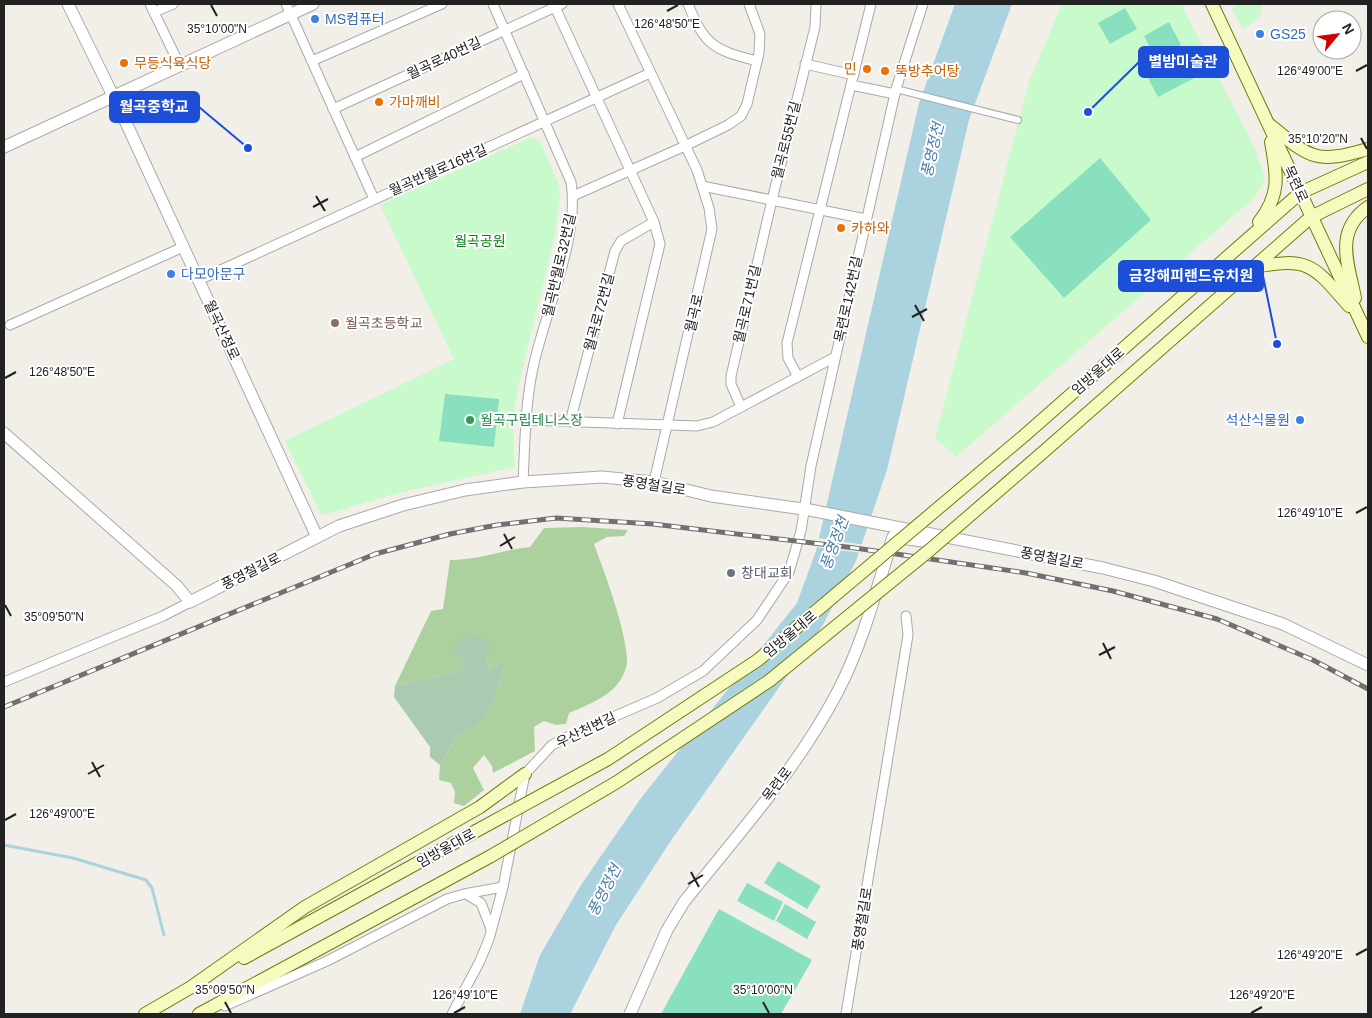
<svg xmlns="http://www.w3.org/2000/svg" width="1372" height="1018" viewBox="0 0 1372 1018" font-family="Helvetica,'Noto Sans KR',sans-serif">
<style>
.forest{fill:#add19e}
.cemetery{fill:#aacbaf}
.park{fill:#c8facc}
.pitch{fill:#88e0be}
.water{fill:#aad3df}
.pier{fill:#f2efe9}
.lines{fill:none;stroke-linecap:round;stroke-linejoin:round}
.stream{stroke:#aad3df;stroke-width:3}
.pedestrian-casing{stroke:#a9a9a9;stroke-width:8}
.minor-casing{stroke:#a9a9a9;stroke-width:11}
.tertiary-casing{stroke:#a9a9a9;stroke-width:13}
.secondary-casing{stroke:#707d05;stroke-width:14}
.pedestrian{stroke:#fff;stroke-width:6}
.minor{stroke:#fff;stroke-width:9}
.tertiary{stroke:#fff;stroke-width:11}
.secondary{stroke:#f7fabf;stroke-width:12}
.rail-casing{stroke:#707070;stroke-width:5}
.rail{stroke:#fff;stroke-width:3;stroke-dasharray:9;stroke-linecap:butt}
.secondary-bridge-casing{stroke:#707d05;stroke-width:14;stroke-linecap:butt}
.secondary-bridge{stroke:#f7fabf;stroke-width:12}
.ticks{fill:none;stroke:#222;stroke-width:2}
.shop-dot{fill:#3f7fe0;stroke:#fff;stroke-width:2}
.food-dot{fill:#e8710a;stroke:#fff;stroke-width:2}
.education-dot{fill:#8d6e63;stroke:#fff;stroke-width:2}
.leisure-dot{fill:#2e9e5b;stroke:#fff;stroke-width:2}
.worship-dot{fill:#6b7280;stroke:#fff;stroke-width:2}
.labels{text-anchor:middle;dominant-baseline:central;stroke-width:4;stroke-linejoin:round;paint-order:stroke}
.shop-label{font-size:14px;fill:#366cbe;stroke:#fff;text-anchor:start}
.street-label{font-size:14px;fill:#222;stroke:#fff}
.food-label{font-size:14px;fill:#c56008;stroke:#fff;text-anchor:start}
.park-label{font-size:14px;fill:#0c8416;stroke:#fff}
.education-label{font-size:14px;fill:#785e54;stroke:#fff;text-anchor:start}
.leisure-label{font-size:14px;fill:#27864d;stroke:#fff;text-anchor:start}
.worship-label{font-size:14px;fill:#5b616d;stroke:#fff;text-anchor:start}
.water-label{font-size:15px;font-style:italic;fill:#4a7aab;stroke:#fff}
.ticks-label{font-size:12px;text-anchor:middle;fill:#222;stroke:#fff;stroke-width:4;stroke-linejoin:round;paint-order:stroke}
.leader{fill:none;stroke:#1d4ed8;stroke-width:2}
.callout-dot{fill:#1d4ed8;stroke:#fff;stroke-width:2}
.callout{fill:#1d4ed8;stroke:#1d4ed8;stroke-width:2}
.callout-label{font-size:15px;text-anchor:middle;font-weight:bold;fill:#fff}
</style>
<rect width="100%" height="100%" fill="#f2efe9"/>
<path class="forest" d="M583 527 628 530 624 536 607 537 594 544C605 574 625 627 627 658 628 667 622 680 616 686 604 699 585 706 569 713L566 724 556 725 544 721 534 727 535 751 493 773 492 766 484 755 473 768 484 790 464 806 454 803 455 792 451 783 439 780 440 765 458 735 477 727 493 703 504 669 501 665 490 670 487 659 454 649 462 660 463 667 450 673 395 686 431 611 443 609 450 560C478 560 502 550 530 547L544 528Z"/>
<path class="cemetery" d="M477 636 490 645 487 659 490 670 502 664 504 669 493 703 486 714 477 727 458 735 440 765 430 757V747L394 697 395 686 450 673 463 667 462 660 453 649 464 638Z"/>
<g class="park">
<path d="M1062 4H1183L1186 14 1256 150 1265 180 1255 197 956 457 935 438 1029 82Z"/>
<path d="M1235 4H1263L1259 18 1243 29 1232 9Z"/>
<path d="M532 137 540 141 558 183 560 197 555 235 518 388 513 421 515 467 399 493 327 514H321L285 441 454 359 380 205Z"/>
</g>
<g class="pitch">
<path d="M1125 8 1137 29 1110 44 1098 23Z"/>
<path d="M1169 22 1181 45 1156 59 1144 36Z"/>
<path d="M1185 51 1198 76 1158 97 1145 72Z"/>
<path d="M1100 158 1151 220 1064 298 1010 237Z"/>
<path d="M445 394 499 399 494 447 439 441Z"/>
<path d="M778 861 821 886 807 909 764 883Z"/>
<path d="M747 883 783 902 774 921 737 901Z"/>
<path d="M785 904 816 922 807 939 776 921Z"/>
<path d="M719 909 812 960 781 1014H661Z"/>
</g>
<path class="water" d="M955 4H1012L969 120 887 470 856 561 823 625 670 842 616 925 570 1014H520L540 955 581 885 641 798 797 603 816 551 919 103Z"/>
<path class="pier" d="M817 538 865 545 862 553 815 547Z"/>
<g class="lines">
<path class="stream" d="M4 845 73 858 146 880 152 888 164 935"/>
<defs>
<path id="pedestrian" d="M896 89 1018 120"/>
<g id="minor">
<path d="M150 4 180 66"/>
<path d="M286 4 374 199"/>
<path d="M493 4 571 182C580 238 545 311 533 368 525 405 525 444 523 482"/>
<path d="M618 4 697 170 709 208 712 229 654 482"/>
<path d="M688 4C705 46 714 50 757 61"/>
<path d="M555 7 654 222 660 244 617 424"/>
<path d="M154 12 173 4"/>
<path d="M312 61 442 4"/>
<path d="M805 64 854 75"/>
<path d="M851 85 895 94"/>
<path d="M333 109 562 4"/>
<path d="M355 157 524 74"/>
<path d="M702 186 866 219"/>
<path d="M573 196 685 146 728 125 741 116 747 104 759 53 760 34 749 4"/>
<path d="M199 280 650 73"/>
<path d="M10 325 183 247"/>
<path d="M798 377 788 358 787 343 871 4"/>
<path d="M741 407 731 384V376L772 200 815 27 816 4"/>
<path d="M526 420 697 426 713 422 835 357"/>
<path d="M570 422 615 251 621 241 654 222"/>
<path d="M4 682 163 616 190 602"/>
<path d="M466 894 481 903 491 929"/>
<path d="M225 1006 327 961 447 899 464 894 503 887"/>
<path d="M452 1014 480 961 489 939 503 887 525 774 552 745 567 737 657 698 703 671 757 620 789 572 801 531 811 466 896 89 923 4"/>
<path d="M846 1014 908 635 906 616"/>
</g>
<g id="tertiary">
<path d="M68 4 122 114 317 537"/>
<path d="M4 147 313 4"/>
<path d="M4 433 177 586 190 602 339 526 403 505 465 490 523 482 602 477 654 482 711 496 810 510 1103 568 1154 581 1283 624 1368 665"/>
<path d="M630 1014 667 930 684 902C738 834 798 768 838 691 863 643 877 588 893 537L938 543"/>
</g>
<g id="secondary">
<path d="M1212 4 1368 337"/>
<path d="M1270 125C1311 159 1316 164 1368 149"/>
<path d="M1259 222C1281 194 1277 175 1271 142"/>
<path d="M1254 267C1310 257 1313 265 1349 306"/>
<path d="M1355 298C1348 263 1334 231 1368 207"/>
<path d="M1025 435 1300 193 1368 162"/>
<path d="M1041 454 1311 217 1368 189"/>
<path d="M244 958 476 831"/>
<path d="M194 985 305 907 480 807 525 774"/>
<path d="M145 1014 200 982"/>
<path d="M199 1014 491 856"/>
</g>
</defs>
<use href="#pedestrian" class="pedestrian-casing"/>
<use href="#minor" class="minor-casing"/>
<use href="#tertiary" class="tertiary-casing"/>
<use href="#secondary" class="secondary-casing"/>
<use href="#pedestrian" class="pedestrian"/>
<use href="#minor" class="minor"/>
<use href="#tertiary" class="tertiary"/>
<use href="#secondary" class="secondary"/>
<defs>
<path id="rail" d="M4 707 375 554 450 534 497 525 556 518 653 524 855 548 1026 573 1113 591 1217 619 1313 660 1368 689"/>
</defs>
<use href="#rail" class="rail-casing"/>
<use href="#rail" class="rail"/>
<defs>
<g id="secondary-bridge">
<path d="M476 831 608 759 758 660 1025 435"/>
<path d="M491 856 617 782 769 681 931 549 1041 454"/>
</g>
</defs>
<use href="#secondary-bridge" class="secondary-bridge-casing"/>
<use href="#secondary-bridge" class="secondary-bridge"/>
</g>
<path class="ticks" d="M211 5 217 16M667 11 678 5M1356 71 1367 65M1361 138 1367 149M316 196 325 211M313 207 328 199M915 305 924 321M912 317 927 309M5 378 16 372M1356 513 1367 507M504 534 512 549M500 546 515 537M5 605 11 616M1103 643 1111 659M1099 655 1115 647M92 762 100 777M88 774 104 765M5 820 16 814M691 872 699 887M688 884 703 875M1356 955 1367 949M225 1002 231 1013M763 1002 769 1013M454 1013 465 1007M1251 1013 1262 1007"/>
<g class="shop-dot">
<circle cx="315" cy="19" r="5"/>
<circle cx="1260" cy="34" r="5"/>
<circle cx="171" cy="274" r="5"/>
<circle cx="1300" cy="420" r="5"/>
</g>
<g class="food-dot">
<circle cx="124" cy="63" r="5"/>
<circle cx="867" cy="69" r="5"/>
<circle cx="885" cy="71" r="5"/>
<circle cx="379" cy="102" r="5"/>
<circle cx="841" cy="228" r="5"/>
</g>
<circle class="education-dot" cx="335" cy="323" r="5"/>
<circle class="leisure-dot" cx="470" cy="420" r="5"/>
<circle class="worship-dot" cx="731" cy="573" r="5"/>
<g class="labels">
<g class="shop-label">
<text x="325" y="19">MS컴퓨터</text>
<text x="1270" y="34">GS25</text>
<text x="181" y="274">다모아문구</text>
<text x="1290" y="420" text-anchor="end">석산식물원</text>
</g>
<g class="street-label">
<text transform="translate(444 58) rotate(-25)">월곡로40번길</text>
<text transform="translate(786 140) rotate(-76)">월곡로55번길</text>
<text transform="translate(438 170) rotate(-24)">월곡반월로16번길</text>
<text transform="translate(1296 184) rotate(65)">목련로</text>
<text transform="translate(559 265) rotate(-77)">월곡반월로32번길</text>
<text transform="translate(848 299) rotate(-78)">목련로142번길</text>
<text transform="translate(747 304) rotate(-77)">월곡로71번길</text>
<text transform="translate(599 312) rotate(-75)">월곡로72번길</text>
<text transform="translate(694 313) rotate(-77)">월곡로</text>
<text transform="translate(222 330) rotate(65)">월곡산정로</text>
<text transform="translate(1098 371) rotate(-41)">임방울대로</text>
<text transform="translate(654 485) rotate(9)">풍영철길로</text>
<text transform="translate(1052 558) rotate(11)">풍영철길로</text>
<text transform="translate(251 571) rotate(-27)">풍영철길로</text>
<text transform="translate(790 634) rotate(-40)">임방울대로</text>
<text transform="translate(586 730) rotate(-25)">우산천변길</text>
<text transform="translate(777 784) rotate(-53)">목련로</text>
<text transform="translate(446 848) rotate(-29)">임방울대로</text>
<text transform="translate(862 919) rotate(-81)">풍영철길로</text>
</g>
<g class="food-label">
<text x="134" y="63">무등식육식당</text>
<text x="857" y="69" text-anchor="end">민</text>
<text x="895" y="71">뚝방추어탕</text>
<text x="389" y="102">가마깨비</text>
<text x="851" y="228">카하와</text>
</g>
<g class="park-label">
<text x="480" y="241">월곡공원</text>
</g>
<g class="education-label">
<text x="345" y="323">월곡초등학교</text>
</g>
<g class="leisure-label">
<text x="480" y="420">월곡구립테니스장</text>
</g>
<g class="worship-label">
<text x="741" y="573">창대교회</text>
</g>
<g class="water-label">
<text transform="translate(932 150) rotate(-77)">풍영정천</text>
<text transform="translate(834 543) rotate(-70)">풍영정천</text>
<text transform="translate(604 890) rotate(-63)">풍영정천</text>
</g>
</g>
<g class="ticks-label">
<text x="667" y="28">126°48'50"E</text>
<text x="217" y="33">35°10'00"N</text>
<text x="1310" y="75">126°49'00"E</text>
<text x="1318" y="143">35°10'20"N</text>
<text x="62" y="376">126°48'50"E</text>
<text x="1310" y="517">126°49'10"E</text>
<text x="54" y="621">35°09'50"N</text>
<text x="62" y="818">126°49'00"E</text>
<text x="1310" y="959">126°49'20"E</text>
<text x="225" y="994">35°09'50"N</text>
<text x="763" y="994">35°10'00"N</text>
<text x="465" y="999">126°49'10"E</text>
<text x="1262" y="999">126°49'20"E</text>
</g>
<path class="leader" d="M1088 112L1139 62M248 148L199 107M1277 344L1263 276"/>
<g class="callout-dot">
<circle cx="1088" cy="112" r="5"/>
<circle cx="248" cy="148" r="5"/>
<circle cx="1277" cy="344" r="5"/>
</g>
<g class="callout">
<rect x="1139" y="47" width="89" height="30" rx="5"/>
<rect x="110" y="92" width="89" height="30" rx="5"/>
<rect x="1119" y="261" width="144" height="30" rx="5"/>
</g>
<g class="callout-label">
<text x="1183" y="67">별밤미술관</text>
<text x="154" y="112">월곡중학교</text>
<text x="1191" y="281">금강해피랜드유치원</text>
</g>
<rect width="1372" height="1018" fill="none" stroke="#222222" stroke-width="10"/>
<g transform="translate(1337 35) rotate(61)"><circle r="24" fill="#ffffff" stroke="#a7a7a7"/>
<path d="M0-4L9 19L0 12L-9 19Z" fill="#d40000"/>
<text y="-8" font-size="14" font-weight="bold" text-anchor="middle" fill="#222222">N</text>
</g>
</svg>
